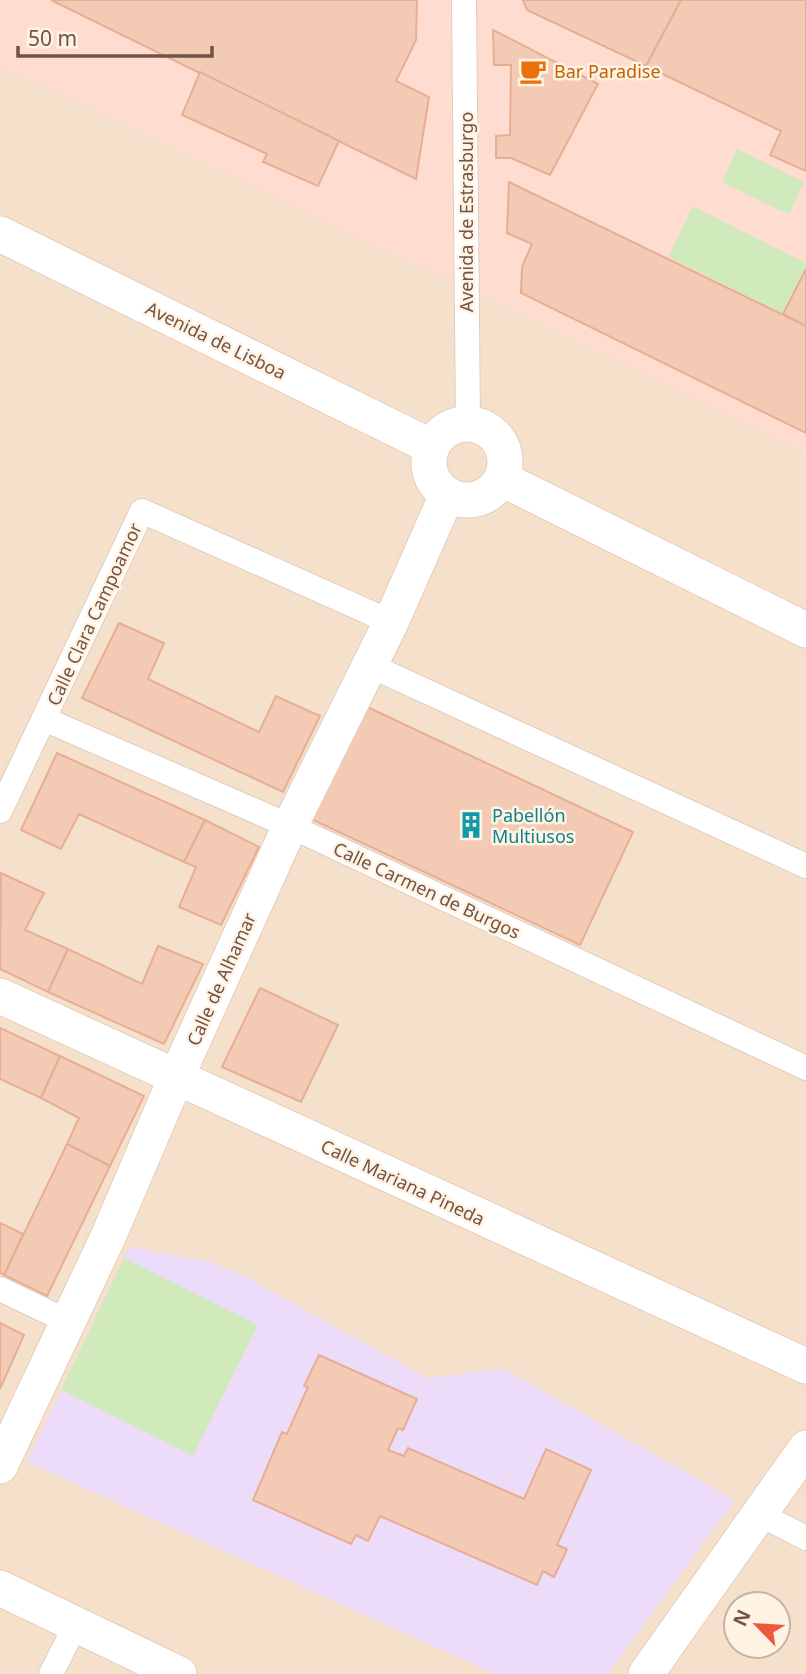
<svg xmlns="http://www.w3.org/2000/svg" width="806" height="1674" viewBox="0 0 806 1674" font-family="'Noto Sans',sans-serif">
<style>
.residential{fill:#f5e0cc;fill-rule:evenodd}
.commercial{fill:#fedcd0}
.education{fill:#ecdbf9}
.green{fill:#d1eabc}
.building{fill:#f3cab4;stroke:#e6af94;stroke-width:2}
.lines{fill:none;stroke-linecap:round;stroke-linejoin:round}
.street-casing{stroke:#e3ccbd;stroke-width:26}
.secondary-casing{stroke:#e8cdb9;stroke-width:37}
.street{stroke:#fff;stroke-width:24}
.secondary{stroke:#fff;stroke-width:35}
.labels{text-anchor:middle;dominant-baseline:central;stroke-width:5;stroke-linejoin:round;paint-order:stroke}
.food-label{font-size:18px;fill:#c56008;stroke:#fff3e4;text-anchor:start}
.street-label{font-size:18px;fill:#735346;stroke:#fff3e4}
.culture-label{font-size:18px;fill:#0d838f;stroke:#fff3e4;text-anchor:start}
</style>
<rect width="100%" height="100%" fill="#fdefdd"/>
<path class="residential" d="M0 0 806 182V1674H0ZM736 1604H778V1646H736Z"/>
<path class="commercial" d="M0 0H806V451L0 65Z"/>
<path class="education" d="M129 1247 211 1262 242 1275 427 1378 504 1369 735 1500 608 1674H495L27 1462Z"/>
<g class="green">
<path d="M737 149 804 182 789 215 722 182Z"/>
<path d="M693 206 806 263V269L783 314 668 257Z"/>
<path d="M124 1258 258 1325 193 1456 61 1390Z"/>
</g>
<g class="building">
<path d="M51 0H417L416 40 396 81 429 97 416 179Z"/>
<path d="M523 0H681L646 66 527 10Z"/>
<path d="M681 0H806V171L770 155 781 131 646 66Z"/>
<path d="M493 30 598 84 550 175 511 158H496V136L510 135 511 65H494Z"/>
<path d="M200 72 339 141 318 186 263 162 267 154 182 115Z"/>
<path d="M509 182 806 326V433L521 293 522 267 532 244 507 233Z"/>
<path d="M806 269V326L783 314Z"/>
<path d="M119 623 164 643 148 679 259 732 276 696 320 716 283 792 82 698Z"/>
<path d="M363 705 633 832 580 945 309 818Z"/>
<path d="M57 753 205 820 184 862 79 814 61 849 21 830Z"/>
<path d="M205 820 259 847 221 925 179 907 196 867 184 862Z"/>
<path d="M1 873 44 893 25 930 68 949 48 992 0 969Z"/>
<path d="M158 946 203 964 164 1044 48 992 68 949 142 984Z"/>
<path d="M260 988 338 1025 301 1102 222 1067Z"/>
<path d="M0 1028 60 1056 41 1098 0 1079Z"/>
<path d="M60 1056 144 1096 110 1166 67 1144 79 1118 41 1098Z"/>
<path d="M67 1144 110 1166 47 1296 4 1275Z"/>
<path d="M0 1223 23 1234 4 1275 0 1273Z"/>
<path d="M0 1323 24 1335 0 1389Z"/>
<path d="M319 1355 417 1399 403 1430 398 1428 388 1450 404 1456 408 1448 524 1499 546 1449 591 1470 557 1545 567 1549 554 1577 543 1571 537 1585 380 1516 368 1541 356 1535 351 1544 253 1500 282 1432 287 1434 308 1387 304 1386Z"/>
</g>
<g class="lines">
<defs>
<g id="street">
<path d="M464 0 468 424"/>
<path d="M369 665 806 866"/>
<path d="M44 719 290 826 806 1068"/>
<path d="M0 811 142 511 391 622"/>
<path d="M0 1289 67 1321"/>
<path d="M759 1514 806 1538"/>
<path d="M51 1674 76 1624"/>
</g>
<g id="secondary">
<path d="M0 234 432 447"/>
<circle cx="467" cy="462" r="38"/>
<path d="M502 479 806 630"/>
<path d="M0 996 806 1366"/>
<path d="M0 1466 108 1237 176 1078 290 826 391 622 447 495"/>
<path d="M0 1588 179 1674"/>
<path d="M646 1674 806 1448"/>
</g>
</defs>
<use href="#street" class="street-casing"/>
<use href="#secondary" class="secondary-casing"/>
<use href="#street" class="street"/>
<use href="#secondary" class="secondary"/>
</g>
<defs>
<symbol id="cafe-bare" viewBox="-9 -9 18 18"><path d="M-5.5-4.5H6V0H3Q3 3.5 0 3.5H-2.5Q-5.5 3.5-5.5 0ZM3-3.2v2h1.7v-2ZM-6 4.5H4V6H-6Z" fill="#e8710a" stroke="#fff3e4" stroke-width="2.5" paint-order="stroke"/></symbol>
<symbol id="building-bare" viewBox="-9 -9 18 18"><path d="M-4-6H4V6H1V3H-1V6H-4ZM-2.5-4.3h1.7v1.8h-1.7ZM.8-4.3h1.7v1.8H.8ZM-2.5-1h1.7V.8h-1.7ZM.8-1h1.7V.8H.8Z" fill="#0f9aa8" stroke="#fff3e4" stroke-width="2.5" paint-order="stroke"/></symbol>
</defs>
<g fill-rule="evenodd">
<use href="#cafe-bare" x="514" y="52" width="38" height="38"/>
<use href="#building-bare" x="452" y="806" width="38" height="38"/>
</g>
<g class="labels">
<g class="food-label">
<text x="554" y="71">Bar Paradise</text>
</g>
<g class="street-label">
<text transform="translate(466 212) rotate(-90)">Avenida de Estrasburgo</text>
<text transform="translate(216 340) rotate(26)">Avenida de Lisboa</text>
<text transform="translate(94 614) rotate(-65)">Calle Clara Campoamor</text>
<text transform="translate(427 890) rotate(25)">Calle Carmen de Burgos</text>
<text transform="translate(221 979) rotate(-66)">Calle de Alhamar</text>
<text transform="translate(403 1182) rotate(25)">Calle Mariana Pineda</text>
</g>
<g class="culture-label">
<text x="492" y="815">Pabellón<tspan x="492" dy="21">Multiusos</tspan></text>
</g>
</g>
<g transform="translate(757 1625) rotate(295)"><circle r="33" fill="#fff3e4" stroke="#c7b3a5" stroke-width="2"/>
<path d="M0-5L12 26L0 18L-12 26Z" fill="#ec5a3d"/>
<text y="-10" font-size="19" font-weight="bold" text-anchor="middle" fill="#735346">N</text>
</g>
<path d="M18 46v10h194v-10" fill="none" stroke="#735346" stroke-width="3.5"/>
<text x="28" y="46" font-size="21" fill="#735346" stroke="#fff3e4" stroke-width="5" paint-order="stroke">50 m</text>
</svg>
